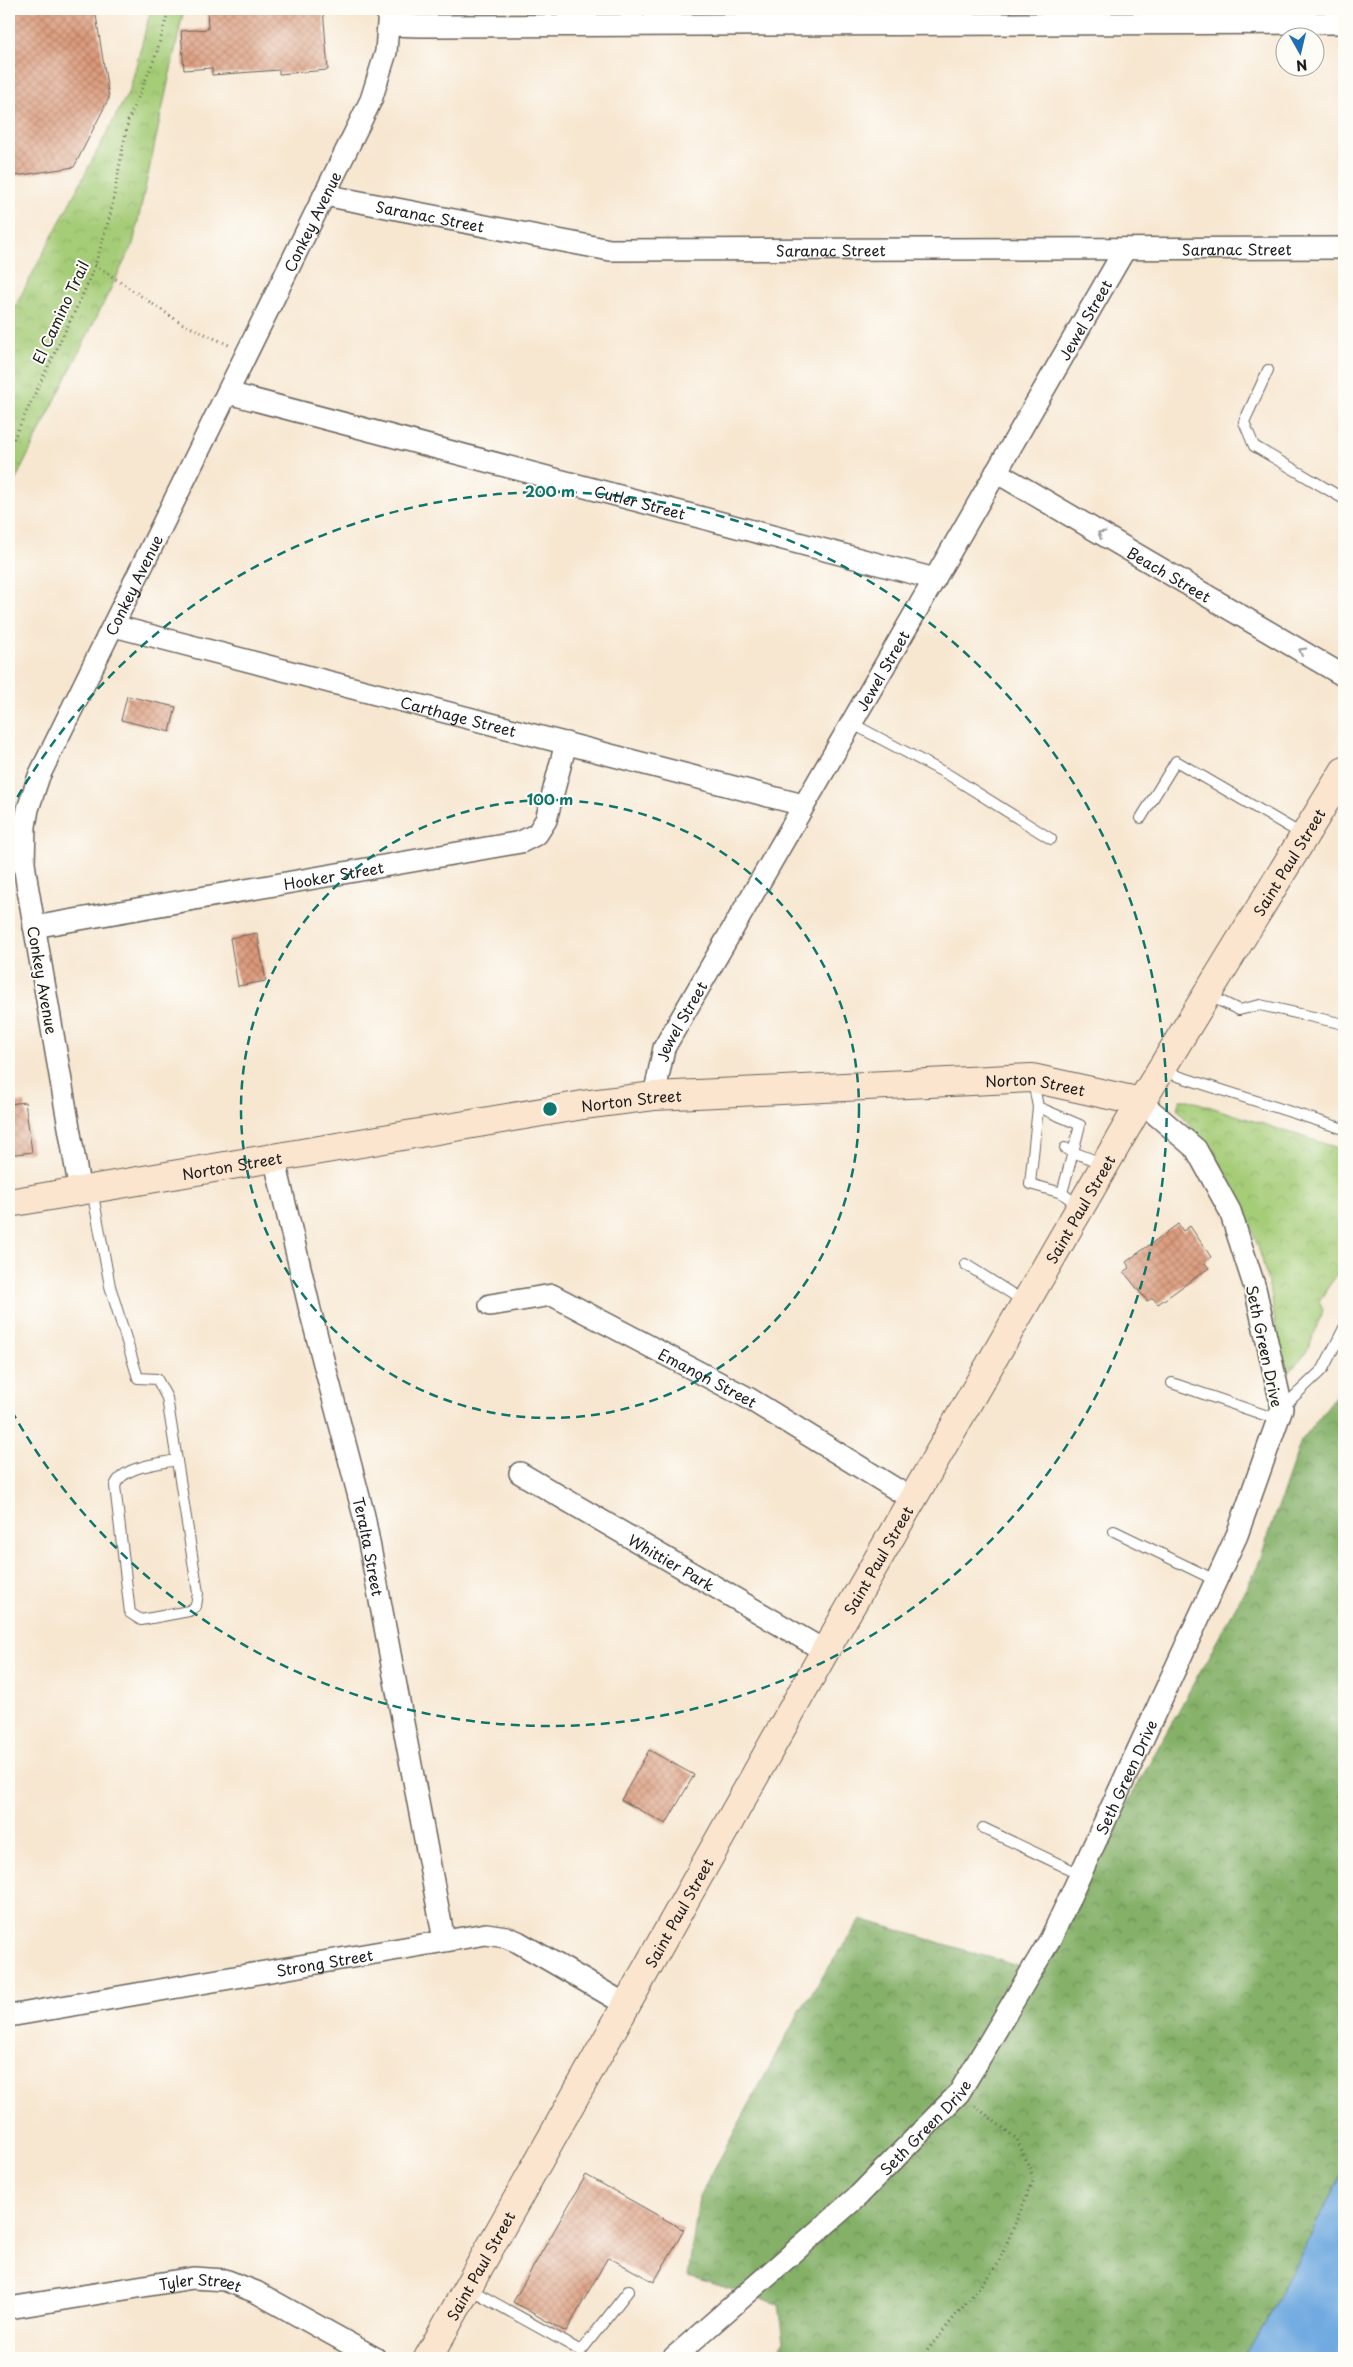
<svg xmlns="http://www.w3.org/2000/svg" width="1353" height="2367" viewBox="0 0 1353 2367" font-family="'Playpen Sans',sans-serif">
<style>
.forest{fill:url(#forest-crowns);stroke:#506642}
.park{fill:url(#park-crowns);stroke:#60744a}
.water{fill:#71aae0;stroke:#46637e}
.building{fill:url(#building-cross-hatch)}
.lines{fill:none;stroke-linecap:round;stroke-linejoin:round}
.service-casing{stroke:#69635b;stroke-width:12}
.minor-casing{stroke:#69635b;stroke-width:24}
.secondary-casing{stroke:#69635b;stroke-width:30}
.path{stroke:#69635b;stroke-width:3;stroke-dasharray:1 4;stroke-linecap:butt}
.service{stroke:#fff;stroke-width:10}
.minor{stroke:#fff;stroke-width:21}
.secondary{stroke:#fbe5cf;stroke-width:28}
.oneway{stroke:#999}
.ring{fill:none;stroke:#0f766e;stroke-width:2.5;stroke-dasharray:9 6}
.labels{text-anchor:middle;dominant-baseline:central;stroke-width:4;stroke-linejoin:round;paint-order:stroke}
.street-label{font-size:15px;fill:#1c1c1c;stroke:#fdfcf7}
.centre{fill:#0f766e;stroke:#fdfcf7;stroke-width:2.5}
.ring-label{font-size:15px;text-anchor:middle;font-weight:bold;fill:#0f766e;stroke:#fdfcf7;stroke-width:4;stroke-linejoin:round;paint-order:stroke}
</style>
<defs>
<pattern id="forest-crowns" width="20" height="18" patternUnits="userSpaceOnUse" patternTransform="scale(1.25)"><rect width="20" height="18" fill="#84b068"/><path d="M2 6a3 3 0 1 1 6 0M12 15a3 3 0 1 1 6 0" fill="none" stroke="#6b8e55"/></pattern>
<pattern id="park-crowns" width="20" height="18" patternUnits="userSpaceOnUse" patternTransform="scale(1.25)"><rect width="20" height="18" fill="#a5cc77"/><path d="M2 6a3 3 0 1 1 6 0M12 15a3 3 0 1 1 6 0" fill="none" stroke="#8daf66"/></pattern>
<pattern id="building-cross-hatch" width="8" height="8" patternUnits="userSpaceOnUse" patternTransform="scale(1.25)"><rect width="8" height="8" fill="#db9878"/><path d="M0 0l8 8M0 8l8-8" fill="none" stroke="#b17b62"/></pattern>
</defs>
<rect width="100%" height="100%" fill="#fdfcf7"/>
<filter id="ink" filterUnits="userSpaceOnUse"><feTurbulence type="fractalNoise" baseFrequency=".02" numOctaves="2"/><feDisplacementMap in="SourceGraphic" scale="10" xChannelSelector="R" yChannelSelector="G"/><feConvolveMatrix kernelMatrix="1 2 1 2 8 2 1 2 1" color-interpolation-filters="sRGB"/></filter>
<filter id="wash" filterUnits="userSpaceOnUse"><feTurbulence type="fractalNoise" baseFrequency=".0096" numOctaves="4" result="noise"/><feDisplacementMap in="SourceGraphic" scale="20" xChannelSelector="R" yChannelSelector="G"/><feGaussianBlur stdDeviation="1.12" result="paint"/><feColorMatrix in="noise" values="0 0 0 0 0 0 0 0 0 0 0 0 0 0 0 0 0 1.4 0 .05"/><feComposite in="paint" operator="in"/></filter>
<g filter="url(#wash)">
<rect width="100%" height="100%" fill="#f7e7d1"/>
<path class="forest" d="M1344 1385V2169L1265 2325 1242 2358H772L784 2341 779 2304 688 2276 699 2197 801 2009 861 1919 1035 1971 1257 1568 1301 1441Z"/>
<g class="park">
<path d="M151 9H184L133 244 9 493V318L130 89Z"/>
<path d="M1180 1100H1189L1344 1150V1264L1319 1301 1323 1310C1313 1335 1309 1360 1285 1373L1281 1371 1272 1299 1262 1259 1246 1211 1220 1165 1177 1108Z"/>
</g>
<path class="water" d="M1344 2169V2358H1242L1265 2325Z"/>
<g id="blocks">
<g class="building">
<path d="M9 9H95L109 98 74 167 9 177Z"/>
<path d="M207 9H323L328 70 279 74V70L212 75V68L184 70 181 31 208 29Z"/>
<path d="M127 696 176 707 170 732 121 720Z"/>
<path d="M257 933 266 981 238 986 230 938Z"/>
<path d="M25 1102 32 1152 9 1155V1104Z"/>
<path d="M1178 1224 1183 1231 1190 1226 1211 1257 1204 1262 1209 1268 1158 1304 1153 1298 1147 1301 1124 1272 1130 1268 1126 1262Z"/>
<path d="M649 1750 694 1775 666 1824 621 1800Z"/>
<path d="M586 2175 684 2230 654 2282 608 2257 566 2332 513 2302Z"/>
</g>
</g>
</g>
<g filter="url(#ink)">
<use href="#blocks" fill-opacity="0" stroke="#69635b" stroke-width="1"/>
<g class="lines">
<defs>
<g id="service">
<path d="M1268 370 1244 422 1254 446 1344 499"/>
<path d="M851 723 949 775 1051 839"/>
<path d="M1141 818 1176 761 1303 835"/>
<path d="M1208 995 1239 1010 1260 1005 1344 1024"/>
<path d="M1162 1071 1344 1129"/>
<path d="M1033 1081 1038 1107 1080 1125 1073 1152 1065 1148"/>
<path d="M1038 1107 1030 1184 1062 1193"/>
<path d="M92 1190 110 1286 138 1378 157 1379 167 1398 198 1593 196 1606 189 1611 141 1620 130 1613 115 1486C122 1466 158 1464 176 1460"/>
<path d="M1080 1207 1062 1193 1073 1152 1104 1164"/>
<path d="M965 1264 1025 1302"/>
<path d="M1172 1383 1279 1420"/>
<path d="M1282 1408 1323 1369 1344 1328"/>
<path d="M1114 1531 1215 1580"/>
<path d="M983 1828 1080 1874"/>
<path d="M468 2288 581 2351 629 2290"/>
</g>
<g id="minor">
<path d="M390 25 421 26 1344 23"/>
<path id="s1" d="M324 195 610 250 1344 248"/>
<path id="s2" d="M228 393 935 579"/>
<path id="s3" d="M996 472 1344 676"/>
<path id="s4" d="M114 626 803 805"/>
<path id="s5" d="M34 927 521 842 537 834 546 820 566 743"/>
<path id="s6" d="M654 1096 664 1048 1125 249"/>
<path id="s7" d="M274 1157 310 1310 364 1516 444 1940"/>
<path id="s8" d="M80 1191 27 884 24 863 25 826 28 809 39 776 371 100 386 52 389 9"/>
<path id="s9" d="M490 1305 552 1295 748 1398 912 1499"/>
<path id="s10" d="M520 1473 825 1651"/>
<path id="s11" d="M9 2016 486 1934 506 1937 518 1942 625 2004"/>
<path id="s12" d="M9 2308 193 2278 225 2280 256 2292 375 2358"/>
<path id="s13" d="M673 2358 859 2195 959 2093 1051 1938 1237 1535 1282 1408 1255 1288 1230 1211 1196 1149 1141 1102"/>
</g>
<g id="secondary">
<path id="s14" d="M9 1203 583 1105 654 1096 1032 1078 1141 1102"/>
<path id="s15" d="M428 2358 825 1651 1141 1102 1344 771"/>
</g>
</defs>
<use href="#service" class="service-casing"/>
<use href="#minor" class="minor-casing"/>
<use href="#secondary" class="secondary-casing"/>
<g class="path">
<path d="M95 265 181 323 229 345"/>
<path d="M9 448 84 292 95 265 110 216 128 121 156 55 169 9"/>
<path d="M921 2358 998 2264 1034 2179 1017 2139 975 2106"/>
</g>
<use href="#service" class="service"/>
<use href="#minor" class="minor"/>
<use href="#secondary" class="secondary"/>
</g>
<defs><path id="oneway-chevron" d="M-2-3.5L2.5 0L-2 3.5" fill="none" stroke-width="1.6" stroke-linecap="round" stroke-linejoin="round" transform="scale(1.25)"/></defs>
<g class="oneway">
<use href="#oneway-chevron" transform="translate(1101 534) rotate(-150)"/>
<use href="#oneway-chevron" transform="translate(1302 651) rotate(-150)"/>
</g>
</g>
<g class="ring">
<circle cx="550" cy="1109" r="309"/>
<path d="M10 810A617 617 0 1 1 10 1408"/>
</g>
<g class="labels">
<g class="street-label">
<text stroke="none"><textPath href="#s1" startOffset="108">Saranac Street</textPath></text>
<text stroke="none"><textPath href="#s8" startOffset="1040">Conkey Avenue</textPath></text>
<text stroke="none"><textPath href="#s1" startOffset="918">Saranac Street</textPath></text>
<text stroke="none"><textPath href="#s1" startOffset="512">Saranac Street</textPath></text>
<text transform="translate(60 312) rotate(-65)">El Camino Trail</text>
<text stroke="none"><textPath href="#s6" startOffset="890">Jewel Street</textPath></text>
<text stroke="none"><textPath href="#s2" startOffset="426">Cutler Street</textPath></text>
<text stroke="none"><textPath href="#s3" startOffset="201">Beach Street</textPath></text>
<text stroke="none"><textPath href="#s8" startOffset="635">Conkey Avenue</textPath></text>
<text stroke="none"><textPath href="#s6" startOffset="485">Jewel Street</textPath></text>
<text stroke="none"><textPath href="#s4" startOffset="356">Carthage Street</textPath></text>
<text stroke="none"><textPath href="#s15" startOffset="1726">Saint Paul Street</textPath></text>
<text stroke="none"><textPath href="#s5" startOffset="304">Hooker Street</textPath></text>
<text transform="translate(43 980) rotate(80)">Conkey Avenue</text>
<text stroke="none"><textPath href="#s6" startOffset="80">Jewel Street</textPath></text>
<text stroke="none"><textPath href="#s14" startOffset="1036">Norton Street</textPath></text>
<text stroke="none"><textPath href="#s14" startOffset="631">Norton Street</textPath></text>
<text stroke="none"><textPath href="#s14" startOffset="226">Norton Street</textPath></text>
<text stroke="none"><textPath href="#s15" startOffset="1321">Saint Paul Street</textPath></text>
<text transform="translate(1265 1346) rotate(78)">Seth Green Drive</text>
<text stroke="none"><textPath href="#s9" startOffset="239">Emanon Street</textPath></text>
<text stroke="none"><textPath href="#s7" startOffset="401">Teralta Street</textPath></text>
<text stroke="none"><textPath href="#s15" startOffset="916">Saint Paul Street</textPath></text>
<text stroke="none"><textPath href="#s10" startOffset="176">Whittier Park</textPath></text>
<text stroke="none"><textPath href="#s13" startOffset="748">Seth Green Drive</textPath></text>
<text stroke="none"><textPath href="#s15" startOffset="511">Saint Paul Street</textPath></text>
<text stroke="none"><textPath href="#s11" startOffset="320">Strong Street</textPath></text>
<text stroke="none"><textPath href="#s13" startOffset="342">Seth Green Drive</textPath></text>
<text stroke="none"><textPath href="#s15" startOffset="106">Saint Paul Street</textPath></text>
<text stroke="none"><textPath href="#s12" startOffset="194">Tyler Street</textPath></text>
</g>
</g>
<circle cx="550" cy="1109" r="8" class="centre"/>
<g class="ring-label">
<text x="550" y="497">200 m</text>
<text x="550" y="805">100 m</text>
</g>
<rect width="1353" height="2367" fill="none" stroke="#fdfcf7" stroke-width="30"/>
<g transform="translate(1300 52) rotate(172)"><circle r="24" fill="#fdfcf7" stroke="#a3a29f"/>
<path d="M0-4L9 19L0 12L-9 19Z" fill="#1f6fb2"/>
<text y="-8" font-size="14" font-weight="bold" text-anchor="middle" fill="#1c1c1c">N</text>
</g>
</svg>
